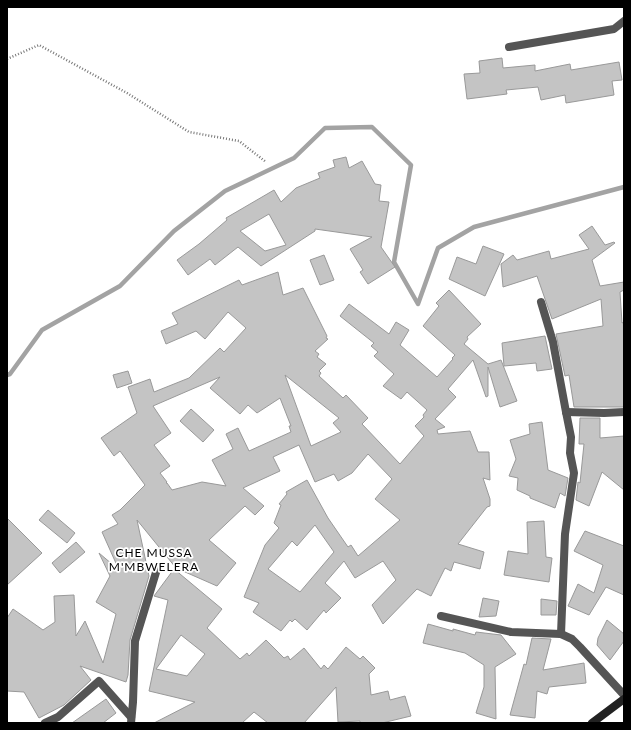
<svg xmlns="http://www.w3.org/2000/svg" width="631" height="730" viewBox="0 0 631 730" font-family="Lato,sans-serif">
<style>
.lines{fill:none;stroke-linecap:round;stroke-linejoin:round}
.stream{stroke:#a3a3a3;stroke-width:4.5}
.building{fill:#c4c4c4;stroke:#999;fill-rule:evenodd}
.path{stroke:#777;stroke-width:2.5;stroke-dasharray:1 2;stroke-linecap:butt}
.street{stroke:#555;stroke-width:8}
.secondary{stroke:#222;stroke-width:8}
.labels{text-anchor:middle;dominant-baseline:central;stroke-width:3.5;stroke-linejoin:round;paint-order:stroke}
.quarter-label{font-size:12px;letter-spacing:1px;fill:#000;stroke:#fff}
</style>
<rect width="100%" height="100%" fill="#fff"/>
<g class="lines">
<path class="stream" d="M7 375 10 374 42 330 120 286 174 231 225 191 294 158 325 128 372 127 411 165 394 262 418 304 438 248 474 227 624 187"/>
</g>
<g class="building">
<path d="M502 58 503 68 535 65V71L570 64 571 70 619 62 622 80 612 81 614 95 566 103 565 95 541 100 538 87 506 90 507 94 467 99 464 74 480 73 479 61Z"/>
<path d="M346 157 349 168 362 161 375 184 381 185 379 201 389 202 381 247 395 267 368 284 360 272 363 270 350 249 372 237 315 229V231L261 266 238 247 215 265 210 259 188 275 177 260 199 244 227 220 226 218 274 190 281 202 296 188 320 178 318 173 335 167 333 160ZM269 214 286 245 265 251 240 231Z"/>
<path d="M592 226 605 245 614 242 615 243 592 260 600 286 624 282V290L620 292 622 323 624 322V407H574L569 375 565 376 556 334 603 326 601 299 552 319 537 276 503 287 501 264 513 255 517 260 549 251 551 259 589 249 579 235Z"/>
<path d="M483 246 504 254 485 296 449 279 457 257 476 264Z"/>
<path d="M324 255 334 280 320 285 310 260Z"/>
<path d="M278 272 283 295 303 288 327 336 326 338 328 339 315 351 319 354 317 357 326 364 319 371 321 373 319 376 343 398 346 395 368 418 362 424 400 464 424 436 415 426 424 417 423 415 427 410 407 392 401 399 383 386 394 374 374 356 378 352 371 346 374 343 340 316 349 304 389 334 396 322 409 330 400 345 437 377 453 359 452 358 455 355 423 326 439 306 436 303 449 290 481 324 467 337 468 339 464 344 488 364 501 360 517 401 500 407 488 367V396L486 397 473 360 448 389 456 397 435 419 445 427 437 430 438 434 470 431 478 452H489L490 480 483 478 490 499V506L487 507 458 544 484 552 480 569 454 562 451 571 445 568 431 596 417 589 383 624 372 605 396 580 383 561 355 578 344 561 325 583 341 598 326 613 324 610 307 630 295 619 292 622 290 620 281 631 253 612 259 603 244 597 265 545 279 528 274 523 281 505 279 504 287 494 286 492 307 480 328 518 348 547 351 545 358 556 400 520 375 499 392 479 368 454 352 473 338 481 334 474 315 482 299 445 273 457 280 471 243 488 264 506 255 515 245 506 209 540 236 563 217 586 176 568 137 520 149 576 130 640 128 675 126 682 80 666 91 680 64 705 39 718 24 692 7 691V618L13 609 43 630 55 622 54 596 74 595 76 636 85 621 103 663 116 614 96 602 110 576 99 553 119 570 102 532 118 524 112 515 120 510 145 485 120 451 114 456 101 438 137 413 128 387 150 379 154 392 189 378 220 348 224 352 246 328 228 312 205 339 196 331 166 344 161 331 178 324 172 313 239 280 242 285ZM285 375 339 418 333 423 341 432 311 446ZM220 377 210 388 240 414 248 405 257 413 280 398 291 426H289L291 432 249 451 238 428 226 434 233 449 212 460 226 486 202 482 172 490 167 483H166L167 482 160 473 170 466 154 445 171 433 153 406ZM315 525 334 552 300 592 268 569 292 541 297 546Z"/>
<path d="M545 336 552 369 537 371 536 363 504 366 502 343Z"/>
<path d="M128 371 132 383 117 388 113 375Z"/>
<path d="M191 409 214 430 203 442 180 421Z"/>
<path d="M580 418H600V438L624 436V490L602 472 589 506 576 500 578 482 580 483 584 444H579Z"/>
<path d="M542 422 548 470 568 478 565 496 560 493 555 508 530 498V496L517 490 518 478 509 476 516 459 510 440 530 434 529 424Z"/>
<path d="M48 510 75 533 67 543 39 520Z"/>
<path d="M7 518 42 553 7 585Z"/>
<path d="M544 521 546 557 552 558 549 582 504 575 508 551 528 554 527 522Z"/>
<path d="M585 531 624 546V595L606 587 589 615 568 606 578 584 594 593 603 565 574 551Z"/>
<path d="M76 542 85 552 60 573 52 563Z"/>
<path d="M174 569 222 609 207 628 240 659 247 653 249 656 266 640 284 658 288 656 290 660 304 648 321 669 324 665 328 669 346 647 360 659 363 656 375 668 369 674 371 695 388 691 390 700 405 696 411 716 382 723H360V721L338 722 336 687 304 723H268L254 712 242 723H154L195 702 149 691 168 600 154 596ZM181 635 205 654 187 676 156 669Z"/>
<path d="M483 598 499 601 496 616 479 617Z"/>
<path d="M541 599 557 601 556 615H541Z"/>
<path d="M607 620 624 634V641L610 660 597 645 598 638Z"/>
<path d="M428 624 453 631V629L475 635 476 632 501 635 516 654 495 667 496 719 476 713 484 687V665L465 653 423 643Z"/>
<path d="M532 638 551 639 543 670 584 663 586 683 549 687 547 694 537 691 535 718 510 715 524 664 526 665Z"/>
<path d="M106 699 116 713 103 723H72Z"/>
</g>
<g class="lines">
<path class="path" d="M7 59 39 45 127 93 189 132 239 141 266 162"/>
<g class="street">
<path d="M509 47 614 29 624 21"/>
<path d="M541 302 553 342 566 412 571 437 570 453 574 473 565 534 561 634"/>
<path d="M566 412 604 413 624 412"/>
<path d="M441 616 511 632 561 634 572 639 580 647 624 695"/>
<path d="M45 723 58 717 99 681 131 717"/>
<path d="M131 723 133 702 135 641 157 569"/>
</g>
<path class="secondary" d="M592 723 624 699"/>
</g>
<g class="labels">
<g class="quarter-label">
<text x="154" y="552">CHE MUSSA<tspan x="154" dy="14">M'MBWELERA</tspan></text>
</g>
</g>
<rect width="631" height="730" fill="none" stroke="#000000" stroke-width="16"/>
</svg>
